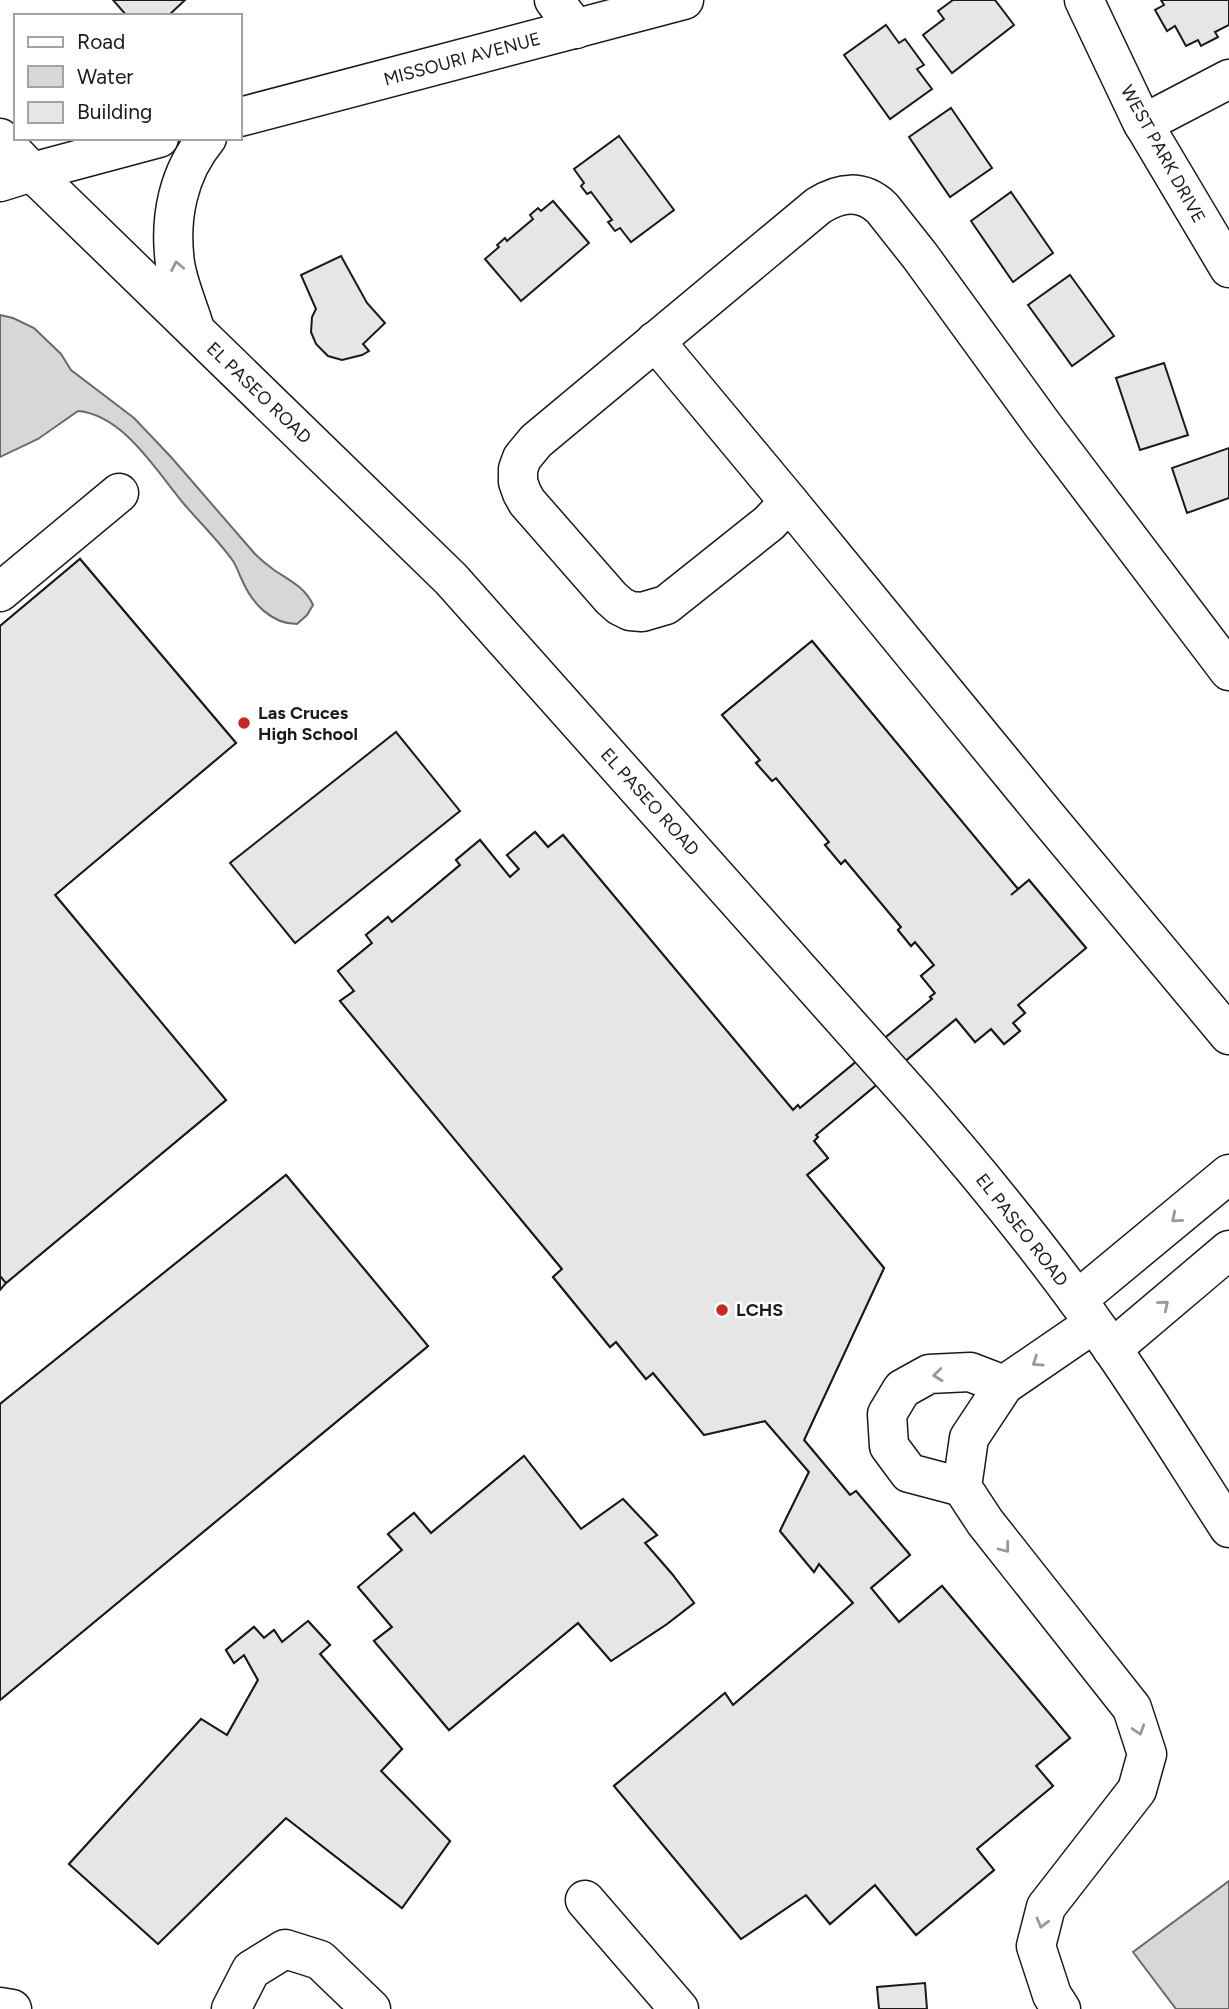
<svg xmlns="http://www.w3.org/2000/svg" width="1229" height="2009" viewBox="0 0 1229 2009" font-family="Figtree,sans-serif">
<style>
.water{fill:#d7d7d7;stroke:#6a6a6a;stroke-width:2}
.building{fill:#e6e6e6;stroke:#1a1a1a;stroke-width:2}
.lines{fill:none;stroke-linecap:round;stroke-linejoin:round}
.minor-casing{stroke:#1a1a1a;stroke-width:41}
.major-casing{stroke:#1a1a1a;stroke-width:41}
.minor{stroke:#fff;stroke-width:38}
.major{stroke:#fff;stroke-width:38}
.oneway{stroke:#989898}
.poi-dot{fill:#c62828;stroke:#fff;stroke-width:2.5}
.labels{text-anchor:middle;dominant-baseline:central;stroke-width:5;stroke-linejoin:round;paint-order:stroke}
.street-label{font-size:18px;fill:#1a1a1a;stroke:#fff}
.poi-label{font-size:18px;font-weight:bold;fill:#1a1a1a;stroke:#fff;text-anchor:start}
</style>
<rect width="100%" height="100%" fill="#fff"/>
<g class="water">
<path d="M0 315 13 318 34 328 61 354 71 370 134 418 171 457 255 554C261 560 267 565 274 570 289 580 305 587 313 605L307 615 297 624C271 624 252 603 242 580 239 574 237 567 233 561 219 541 200 523 184 504 157 472 124 415 78 411L38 439 0 457Z"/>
<path d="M1229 1881V2009H1176L1133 1952Z"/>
</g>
<g class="building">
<path d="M113 0H185L168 16H127Z"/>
<path d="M953 0H995L1014 25 952 73 923 35 944 19 938 11Z"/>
<path d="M1161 0H1229V25L1215 32 1218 37 1201 46 1198 40 1186 46 1175 26 1167 31 1155 10 1164 5Z"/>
<path d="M886 25 899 43 905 39 924 65 917 69 932 89 890 119 844 55Z"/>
<path d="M951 108 992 168 950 197 909 137Z"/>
<path d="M619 136 674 210 631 242 620 228 615 231 608 222 612 220 591 192 587 194 581 186 584 183 574 169Z"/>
<path d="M1011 192 1053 253 1013 282 971 221Z"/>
<path d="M553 201 589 243 521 301 485 259 499 247 497 245 505 238 507 241 533 219 530 215 538 208 541 211Z"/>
<path d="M341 256 367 303 385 323 363 344 369 351 362 355 342 360 328 356 316 344 311 332 312 317 316 309 301 275Z"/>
<path d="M1070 275 1114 336 1072 366 1028 305Z"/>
<path d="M1164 363 1188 435 1140 450 1116 378Z"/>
<path d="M1229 448V498L1187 513 1172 468Z"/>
<path d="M80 559 236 743 55 895 226 1100 6 1283 0 1290V626Z"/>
<path d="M80 559 236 743 55 895 226 1100 6 1283 0 1276V626Z"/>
<path d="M812 641 1018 889 1011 895 1029 880 1086 948 1018 1005 1025 1013 1013 1023 1020 1031 1004 1044 991 1029 975 1042 956 1019 816 1135 818 1137 814 1141 828 1158 807 1175 884 1268 804 1440 850 1495 856 1491 910 1555 871 1588 899 1622 942 1586 1070 1738 1036 1766 1053 1786 977 1849 994 1870 916 1935 875 1885 830 1924 806 1895 741 1939 614 1786 725 1693 733 1705 853 1603 819 1564 814 1572 780 1531 809 1472 765 1421 704 1435 653 1373 646 1379 616 1342 610 1347 553 1277 562 1269 340 1001 354 991 338 971 372 943 366 935 388 917 392 922 460 865 456 860 480 840 510 877 519 869 507 855 535 832 548 847 563 835 793 1110 798 1105 800 1108 932 999 930 997 935 993 921 976 934 965 915 942 911 946 898 930 901 927 845 860 841 864 825 845 829 842 776 778 772 781 756 763 760 760 722 715Z"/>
<path d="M812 641 1018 889 1011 895 1029 880 1086 948 1018 1005 1025 1013 1013 1023 1020 1031 1004 1044 991 1029 975 1042 956 1019 816 1135 818 1137 814 1141 828 1158 807 1175 884 1268 804 1440 850 1495 856 1491 910 1555 871 1588 899 1622 942 1586 1070 1738 1036 1766 1053 1786 977 1849 994 1870 916 1935 875 1885 830 1924 806 1895 741 1939 614 1786 725 1693 733 1705 853 1603 819 1564 814 1572 780 1531 809 1472 765 1421 704 1435 653 1373 646 1379 616 1342 610 1347 553 1277 562 1269 340 1001 354 991 338 971 372 943 366 935 388 917 392 922 460 865 456 860 480 840 510 877 519 869 507 855 535 832 548 847 563 835 793 1110 798 1105 800 1108 932 999 930 997 935 993 921 976 934 965 915 942 911 946 898 930 901 927 845 860 841 864 825 845 829 842 776 778 772 781 756 763 760 760 722 715Z"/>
<path d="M396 732 460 811 295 943 230 863Z"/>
<path d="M286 1175 428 1346 0 1700V1404Z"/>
<path d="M286 1175 428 1346 0 1700V1404Z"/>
<path d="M524 1456 581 1529 623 1499 657 1535 645 1543 672 1574 694 1603 667 1624 611 1661 578 1623 449 1730 374 1641 392 1627 358 1587 402 1550 388 1534 414 1513 431 1533Z"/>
<path d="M524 1456 581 1529 623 1499 657 1535 645 1543 672 1574 694 1603 667 1624 611 1661 578 1623 449 1730 374 1641 392 1627 358 1587 402 1550 388 1534 414 1513 431 1533Z"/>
<path d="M308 1621 330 1645 320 1654 402 1749 381 1771 450 1841 402 1908 286 1818 158 1944 69 1864 201 1719 227 1735 258 1680 244 1655 234 1663 226 1650 254 1627 264 1638 274 1630 282 1642Z"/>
<path d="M308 1621 330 1645 320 1654 402 1749 381 1771 450 1841 402 1908 286 1818 158 1944 69 1864 201 1719 227 1735 258 1680 244 1655 234 1663 226 1650 254 1627 264 1638 274 1630 282 1642Z"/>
<path d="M925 1983 927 2009H879L877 1987Z"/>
</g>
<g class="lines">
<defs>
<g id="minor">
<path d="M554 0 576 29"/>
<path d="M1084 0 1141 120 1229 268"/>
<path d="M1143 124 1229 79"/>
<path d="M655 341 789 502 1048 818 1229 1035"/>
<path d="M789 502 769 523 666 605 642 612 630 611 620 606 611 598 527 502 522 493 518 482V469L522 458 536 441 818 206C840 192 862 189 882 208L920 256 1042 424 1229 671"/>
<path d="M0 592 119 493"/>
<path d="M1077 1300 1229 1174"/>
<path d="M1112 1349 1229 1250"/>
<path d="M962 1487 909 1473 889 1446 887 1414 902 1389 929 1374 970 1372 1004 1385"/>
<path d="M585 1900 679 2009"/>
<path d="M0 2007 12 2009"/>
<path d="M231 2009 251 1970 285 1949 320 1960 371 2009"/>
<path d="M1061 2009 1052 1995 1036 1946 1046 1907 1137 1790 1147 1754 1132 1708 985 1522 962 1487 969 1438 1004 1385 1093 1324"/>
</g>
<g id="major">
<path d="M240 117 684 0"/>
<path d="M0 138 32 172 451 579 918 1103C987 1182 1053 1264 1113 1350 1153 1408 1190 1468 1229 1528"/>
<path d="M0 182 32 172 159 138"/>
<path d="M194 326C188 306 178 284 175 263 169 218 178 173 207 138"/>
</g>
</defs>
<use href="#minor" class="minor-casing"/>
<use href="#major" class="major-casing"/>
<use href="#minor" class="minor"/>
<use href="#major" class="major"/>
</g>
<defs><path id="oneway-chevron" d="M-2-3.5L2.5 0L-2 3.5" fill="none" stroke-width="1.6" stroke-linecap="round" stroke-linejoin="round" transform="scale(1.75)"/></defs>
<g class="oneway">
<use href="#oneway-chevron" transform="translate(177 266) rotate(-101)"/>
<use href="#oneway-chevron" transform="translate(1176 1218) rotate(140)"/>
<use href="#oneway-chevron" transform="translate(1164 1305) rotate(-40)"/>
<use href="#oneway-chevron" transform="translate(1037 1362) rotate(146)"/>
<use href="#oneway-chevron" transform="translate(938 1375) rotate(174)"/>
<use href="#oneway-chevron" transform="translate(1005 1548) rotate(52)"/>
<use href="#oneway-chevron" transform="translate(1139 1730) rotate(72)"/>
<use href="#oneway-chevron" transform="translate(1042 1923) rotate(105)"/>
</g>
<g class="poi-dot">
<circle cx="244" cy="723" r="7"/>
<circle cx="722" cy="1310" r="7"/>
</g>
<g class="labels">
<g class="street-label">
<text transform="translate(462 59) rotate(-15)">MISSOURI AVENUE</text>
<text transform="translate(1163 154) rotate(61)">WEST PARK DRIVE</text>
<text transform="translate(259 393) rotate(44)">EL PASEO ROAD</text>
<text transform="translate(650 802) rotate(48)">EL PASEO ROAD</text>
<text transform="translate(1022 1230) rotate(52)">EL PASEO ROAD</text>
</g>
<g class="poi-label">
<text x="258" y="713">Las Cruces<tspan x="258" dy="21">High School</tspan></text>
<text x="736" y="1310">LCHS</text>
</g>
</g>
<rect x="14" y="14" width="228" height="126" fill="#ffffff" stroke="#a3a3a3" stroke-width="2"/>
<rect x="28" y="37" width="35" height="10" fill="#ffffff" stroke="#a3a3a3" stroke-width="2"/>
<text x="77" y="49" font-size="21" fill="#1a1a1a">Road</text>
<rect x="28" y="66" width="35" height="21" fill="#d7d7d7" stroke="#a3a3a3" stroke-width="2"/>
<text x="77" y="84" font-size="21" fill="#1a1a1a">Water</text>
<rect x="28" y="102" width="35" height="21" fill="#e6e6e6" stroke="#a3a3a3" stroke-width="2"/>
<text x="77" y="119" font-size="21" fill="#1a1a1a">Building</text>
</svg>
